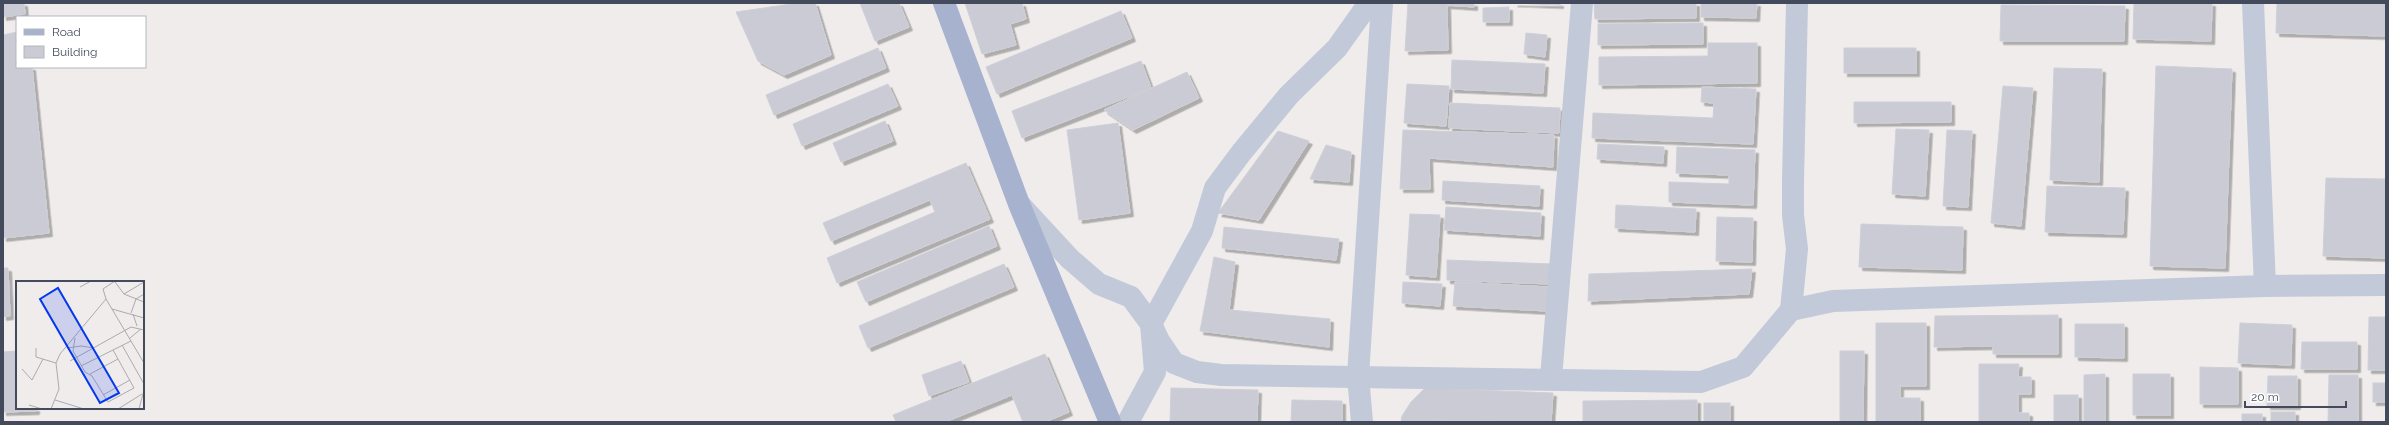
<svg xmlns="http://www.w3.org/2000/svg" width="2389" height="425" viewBox="0 0 2389 425" font-family="Raleway,sans-serif">
<style>
.building{fill:#cacbd4;stroke:#cecfd8;filter:url(#shadow)}
.lines{fill:none;stroke-linecap:round;stroke-linejoin:round}
.minor{stroke:#c2c9d8;stroke-width:22}
.major{stroke:#a7b2cf;stroke-width:22}
.inset-road{fill:none;stroke:#aaabb1;stroke-width:1}
.view{fill:#0438ef;fill-opacity:0.15;stroke:#0438ef;stroke-width:2}
.inset-edge{fill:none;stroke:#424a5b;stroke-width:2}
</style>
<defs>
<filter id="shadow"><feDropShadow dx="3.5" dy="3.5" stdDeviation="0" flood-color="#0004"/></filter>
</defs>
<rect width="100%" height="100%" fill="#efeceb"/>
<g class="building">
<path d="M3 3H24L25 14 3 17Z"/>
<path d="M798 3H815L831 55 784 75 758 61 736 12Z"/>
<path d="M860 3H899L909 27 875 41Z"/>
<path d="M965 3H1022L1026 19 1010 24 1016 45 982 54Z"/>
<path d="M1408 3H1474V7L1447 5 1448 50 1405 51Z"/>
<path d="M1514 3H1560V5Z"/>
<path d="M1594 3H1696V18L1595 19Z"/>
<path d="M1701 3H1757L1756 18 1701 17Z"/>
<path d="M2134 3H2212L2211 41 2133 39Z"/>
<path d="M2277 3H2386V36L2276 33Z"/>
<path d="M2001 5 2125 6 2124 41H2000Z"/>
<path d="M1509 7V22H1483V8Z"/>
<path d="M1121 11 1132 38 997 94 986 67Z"/>
<path d="M1703 23V44L1598 45V24Z"/>
<path d="M17 32V67H32L49 233 3 238V35Z"/>
<path d="M1526 33 1547 35 1545 57 1524 54Z"/>
<path d="M1708 43H1757V83L1599 85V57L1708 56Z"/>
<path d="M878 48 886 68 774 115 766 95Z"/>
<rect x="1844" y="48" width="72" height="25"/>
<path d="M1452 60 1545 64 1543 93 1451 89Z"/>
<path d="M1141 61 1151 88 1022 138 1012 111Z"/>
<path d="M2156 66 2232 69 2225 268 2150 266Z"/>
<path d="M2054 68 2102 69 2099 182 2050 180Z"/>
<path d="M1187 72 1199 98 1133 130 1104 110Z"/>
<path d="M888 84 898 106 802 146 793 124Z"/>
<path d="M1407 84 1449 86 1446 126 1404 123Z"/>
<path d="M2003 86 2033 88 2021 226 1991 223Z"/>
<path d="M1702 87 1756 89 1753 144 1592 138 1593 113 1713 118 1714 103 1701 102Z"/>
<path d="M1854 102H1951V122L1854 123Z"/>
<path d="M1450 103 1560 108 1559 133 1449 128Z"/>
<path d="M885 121 893 141 841 162 833 143Z"/>
<path d="M1118 123 1130 213 1079 220 1067 130Z"/>
<path d="M1896 129 1929 130 1925 196 1892 194Z"/>
<path d="M1403 130 1554 135 1553 167 1429 158 1430 189H1400Z"/>
<path d="M1947 130 1972 131 1968 207 1943 206Z"/>
<path d="M1278 131 1309 141 1259 220 1218 213Z"/>
<path d="M1598 144 1664 147 1663 163 1597 159Z"/>
<path d="M1326 145 1351 152 1349 182 1310 179Z"/>
<path d="M1677 147 1755 150 1753 205 1669 202V182L1729 184V175L1676 173Z"/>
<path d="M966 163 990 219 837 283 827 258 935 212 930 200 831 241 823 223Z"/>
<path d="M2326 178 2386 179V258L2323 256Z"/>
<path d="M1443 181 1540 186 1539 206 1442 200Z"/>
<path d="M2047 186 2125 188 2123 234 2045 232Z"/>
<path d="M1616 205 1696 209 1695 232 1615 228Z"/>
<path d="M1446 207 1541 213 1540 236 1444 230Z"/>
<path d="M1410 214 1440 215 1436 277 1406 275Z"/>
<path d="M1717 217 1753 218 1752 262 1716 261Z"/>
<path d="M1861 224 1963 227 1962 270 1859 267Z"/>
<path d="M989 226 997 246 866 302 857 282Z"/>
<path d="M1224 227 1339 239 1336 260 1222 248Z"/>
<path d="M1214 257 1235 262 1229 310 1330 319 1329 347 1200 331Z"/>
<path d="M1447 260 1551 264 1550 284 1447 280Z"/>
<path d="M1004 264 1014 287 868 348 859 326Z"/>
<path d="M3 268H8L10 316 3 317Z"/>
<path d="M1752 269 1749 294 1588 301 1589 274Z"/>
<path d="M1403 282 1442 284 1440 306 1402 303Z"/>
<path d="M1455 282 1548 287 1547 311 1453 306Z"/>
<path d="M2058 315V354H1993V346L1934 347 1935 316Z"/>
<path d="M2369 317H2386V370H2368Z"/>
<path d="M1876 323H1926V386H1900V398H1920V422H1876Z"/>
<path d="M2240 323 2292 325 2291 365 2238 363Z"/>
<path d="M2075 324H2124V358L2075 357Z"/>
<path d="M2302 342H2357V369H2301Z"/>
<path d="M17 351V408H36V411L3 412V352Z"/>
<path d="M1840 351H1864L1863 422H1840Z"/>
<path d="M1045 354 1069 412 1045 422H1023L1012 395 945 422H896L893 415Z"/>
<path d="M961 361 969 382 929 396 922 375Z"/>
<path d="M1979 364H2019L2018 377H2031V394H2018V413H2029V422H1979Z"/>
<path d="M2200 367 2238 368V404H2200Z"/>
<path d="M2105 374V422H2084V375Z"/>
<rect x="2133" y="374" width="37" height="41"/>
<path d="M2329 375H2358V422H2328Z"/>
<path d="M2268 376H2297V406H2267Z"/>
<rect x="2373" y="383" width="13" height="19"/>
<path d="M1171 388 1258 390 1257 422H1170Z"/>
<path d="M1425 388 1553 393 1551 422 1434 420V422H1401L1402 416 1411 402Z"/>
<rect x="2054" y="395" width="24" height="27"/>
<path d="M1292 400 1342 401V422H1291Z"/>
<path d="M1697 400V422H1583V401Z"/>
<rect x="1704" y="403" width="26" height="19"/>
<rect x="2271" y="412" width="24" height="10"/>
<rect x="2242" y="414" width="20" height="8"/>
</g>
<g class="lines">
<g class="minor">
<path d="M2253 3 2265 286"/>
<path d="M1020 205 1070 259 1099 284 1131 297 1151 324 1159 341 1174 363 1197 372 1221 375 1701 382 1743 367 1791 310 1833 301 2265 286 2386 285"/>
<path d="M1791 310 1797 249 1793 215V181L1797 3"/>
<path d="M1551 378 1582 3"/>
<path d="M1128 422 1155 372 1151 324 1202 231 1215 188 1241 153 1289 95 1337 48 1369 3"/>
<path d="M1362 422 1358 376 1382 3"/>
</g>
<path class="major" d="M944 3 1019 204 1110 422"/>
</g>
<g transform="translate(16 281)">
<rect width="128" height="128" fill="#efeceb"/>
<path class="inset-road" d="M99 1 108 13 128 21M64 6 75 0M108 13 128 1M90 18 128 82M96 28 128 37M115 32 120 18 128 13M117 33 121 45M59 57 57 70 69 91 76 95 92 121 118 107 97 69 115 60M114 57 125 48M106 64 128 103M20 67V76L40 82M51 67 65 65 78 67M54 80 115 46 128 49M65 85 97 69M6 88 16 99 27 78M74 93 102 78M87 114 114 99M39 119 68 128M13 124 26 128M35 128 43 108 40 82 44 73 90 18 87 8 99 0M102 128 126 113M123 128 128 109"/>
<path class="view" d="M42 7 103 112 84 122 24 18Z"/>
<rect width="128" height="128" class="inset-edge"/>
</g>
<rect width="2389" height="425" fill="none" stroke="#424a5b" stroke-width="8"/>
<rect x="16" y="16" width="130" height="52" fill="#ffffff" stroke="#b3b7bd"/>
<rect x="24" y="29" width="20" height="6" fill="#a7b2cf" stroke="#b3b7bd"/>
<text x="52" y="36" font-size="12" fill="#424a5b">Road</text>
<rect x="24" y="46" width="20" height="12" fill="#cacbd4" stroke="#b3b7bd"/>
<text x="52" y="56" font-size="12" fill="#424a5b">Building</text>
<path d="M2245 401v6h101v-6" fill="none" stroke="#424a5b" stroke-width="2"/>
<text x="2251" y="401" font-size="12" fill="#424a5b" stroke="#ffffff" stroke-width="3" paint-order="stroke">20 m</text>
</svg>
